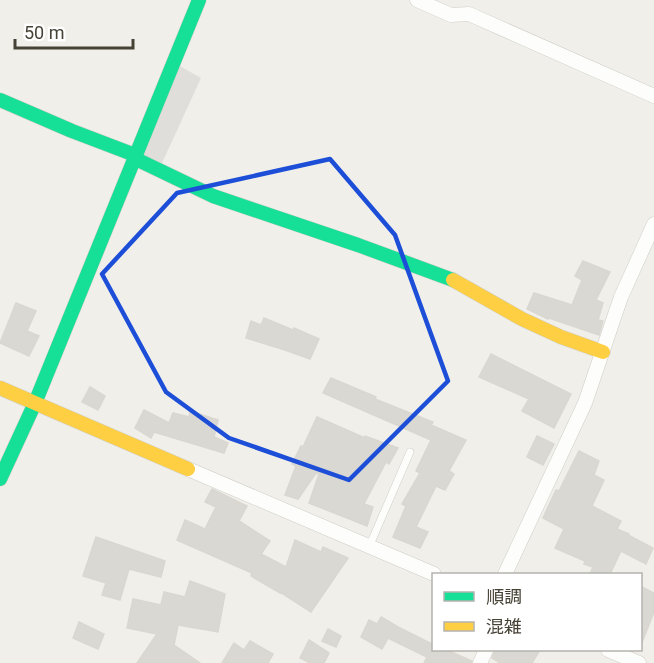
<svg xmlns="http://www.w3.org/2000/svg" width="654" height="663" viewBox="0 0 654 663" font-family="Roboto,'Noto Sans JP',sans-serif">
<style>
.parking{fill:#dfdeda}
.building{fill:#dad8d2;stroke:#d9d7d0;stroke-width:1.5}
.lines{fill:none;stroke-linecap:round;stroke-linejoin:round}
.lane-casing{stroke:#cecdc7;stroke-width:8}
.street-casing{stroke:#cecdc7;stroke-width:15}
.fast-casing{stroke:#d0cec1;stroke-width:15}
.slow-casing{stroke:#d0cec1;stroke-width:15}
.lane{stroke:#fdfdfc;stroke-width:7}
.street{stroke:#fdfdfc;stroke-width:14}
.fast{stroke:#16e098;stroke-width:14}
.slow{stroke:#ffcf43;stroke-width:14}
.marked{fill:none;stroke:#1d4ed8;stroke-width:4.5;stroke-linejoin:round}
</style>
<rect width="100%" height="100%" fill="#f0efea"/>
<path class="parking" d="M178 65 201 78 162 163 138 153Z"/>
<g class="building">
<path d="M583 261 610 272 596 300 603 303 598 320 603 321 599 335 549 318 548 319 527 309 534 293 572 305 582 280 575 276Z"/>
<path d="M16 303 36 311 27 331 39 336 29 356 0 343Z"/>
<path d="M264 318 293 330 294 328 319 339 310 359 285 350 246 338 251 321 261 325Z"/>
<path d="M491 354 571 394 554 428 522 411 529 399 479 377Z"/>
<path d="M331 378 376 397 375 399 433 422 431 425 466 440 449 471 454 474 445 490 436 486 416 527 428 532 420 548 393 537 406 506 402 504 420 473 416 471 431 440 323 393Z"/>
<path d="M90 387 105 396 98 410 82 402Z"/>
<path d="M144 410 169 423 173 413 189 417 190 411 218 420 214 437 228 443 224 453 154 432 151 438 135 428Z"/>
<path d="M317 417 365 438V436L398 448 389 464 386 462 364 504 373 507 367 526 309 503 319 474 316 473 298 499 285 495 296 466 292 464 301 446 303 447Z"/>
<path d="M537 436 554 444 543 465 527 457Z"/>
<path d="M579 451 599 461 594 475 604 480 592 506 621 521 617 529 629 534 628 535 653 548 646 564 621 551 610 574H590L593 567 584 564 585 561 555 548 564 529 543 518 556 490 559 491Z"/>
<path d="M212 489 247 506 239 521 270 541 261 554 286 567 295 540 321 552 323 547 348 558 311 612 280 592V593L251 576 252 573 177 540 185 520 205 529 216 507 205 502Z"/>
<path d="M96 537 165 561 161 577 129 569 120 600 102 595 106 583 83 576Z"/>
<path d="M190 581 225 594 218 632 178 625 174 645 200 663H137L157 634 127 628 133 599 161 605 164 592 185 597Z"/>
<path d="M640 586 654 593V612L641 645Z"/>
<path d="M381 617 398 627 434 645V650H447L472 661 471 663H424L427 657 388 638 382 649 361 637 369 620 377 624Z"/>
<path d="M79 622 104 634 98 649 73 638Z"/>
<path d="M328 629 341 636 336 647 322 641Z"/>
<path d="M309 640 329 653 324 663H310L300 658Z"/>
<path d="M250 641 273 654 268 663H222L234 643 244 650Z"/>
<path d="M495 650H540L532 663H500L492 658Z"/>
</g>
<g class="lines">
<defs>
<path id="lane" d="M369 547 410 452"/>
<g id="street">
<path d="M417 0 451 15 469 14 654 96"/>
<path d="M188 469 434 574"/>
<path d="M505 574 585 403 621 297 654 224"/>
<path d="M608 650 639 663"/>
<path d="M480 663 486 650"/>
</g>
<g id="fast">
<path d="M0 100 72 131 135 155 138 160 213 196 358 245 453 280"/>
<path d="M0 479 35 403 199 0"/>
</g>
<g id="slow">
<path d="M453 280 522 319 561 337 603 352"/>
<path d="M0 388 188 469"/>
</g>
</defs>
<use href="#lane" class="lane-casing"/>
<use href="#street" class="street-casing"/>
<use href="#fast" class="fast-casing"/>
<use href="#slow" class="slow-casing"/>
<use href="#lane" class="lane"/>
<use href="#street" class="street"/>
<use href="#fast" class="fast"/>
<use href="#slow" class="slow"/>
</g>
<path class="marked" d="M330 159 395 235 448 381 349 480 229 438 166 392 102 274 177 193Z"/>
<rect x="432" y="573" width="210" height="78" fill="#ffffff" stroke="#b5b3af" stroke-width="1.5"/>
<rect x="444" y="592" width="30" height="9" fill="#16e098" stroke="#b5b3af" stroke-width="1.5"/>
<text x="486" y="603" font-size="18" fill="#464236">順調</text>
<rect x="444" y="622" width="30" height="9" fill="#ffcf43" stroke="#b5b3af" stroke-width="1.5"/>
<text x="486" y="633" font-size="18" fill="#464236">混雑</text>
<path d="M15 39v9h118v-9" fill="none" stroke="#464236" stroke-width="3"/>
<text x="24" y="39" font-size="18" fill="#464236" stroke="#ffffff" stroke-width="4.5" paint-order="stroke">50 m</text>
</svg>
